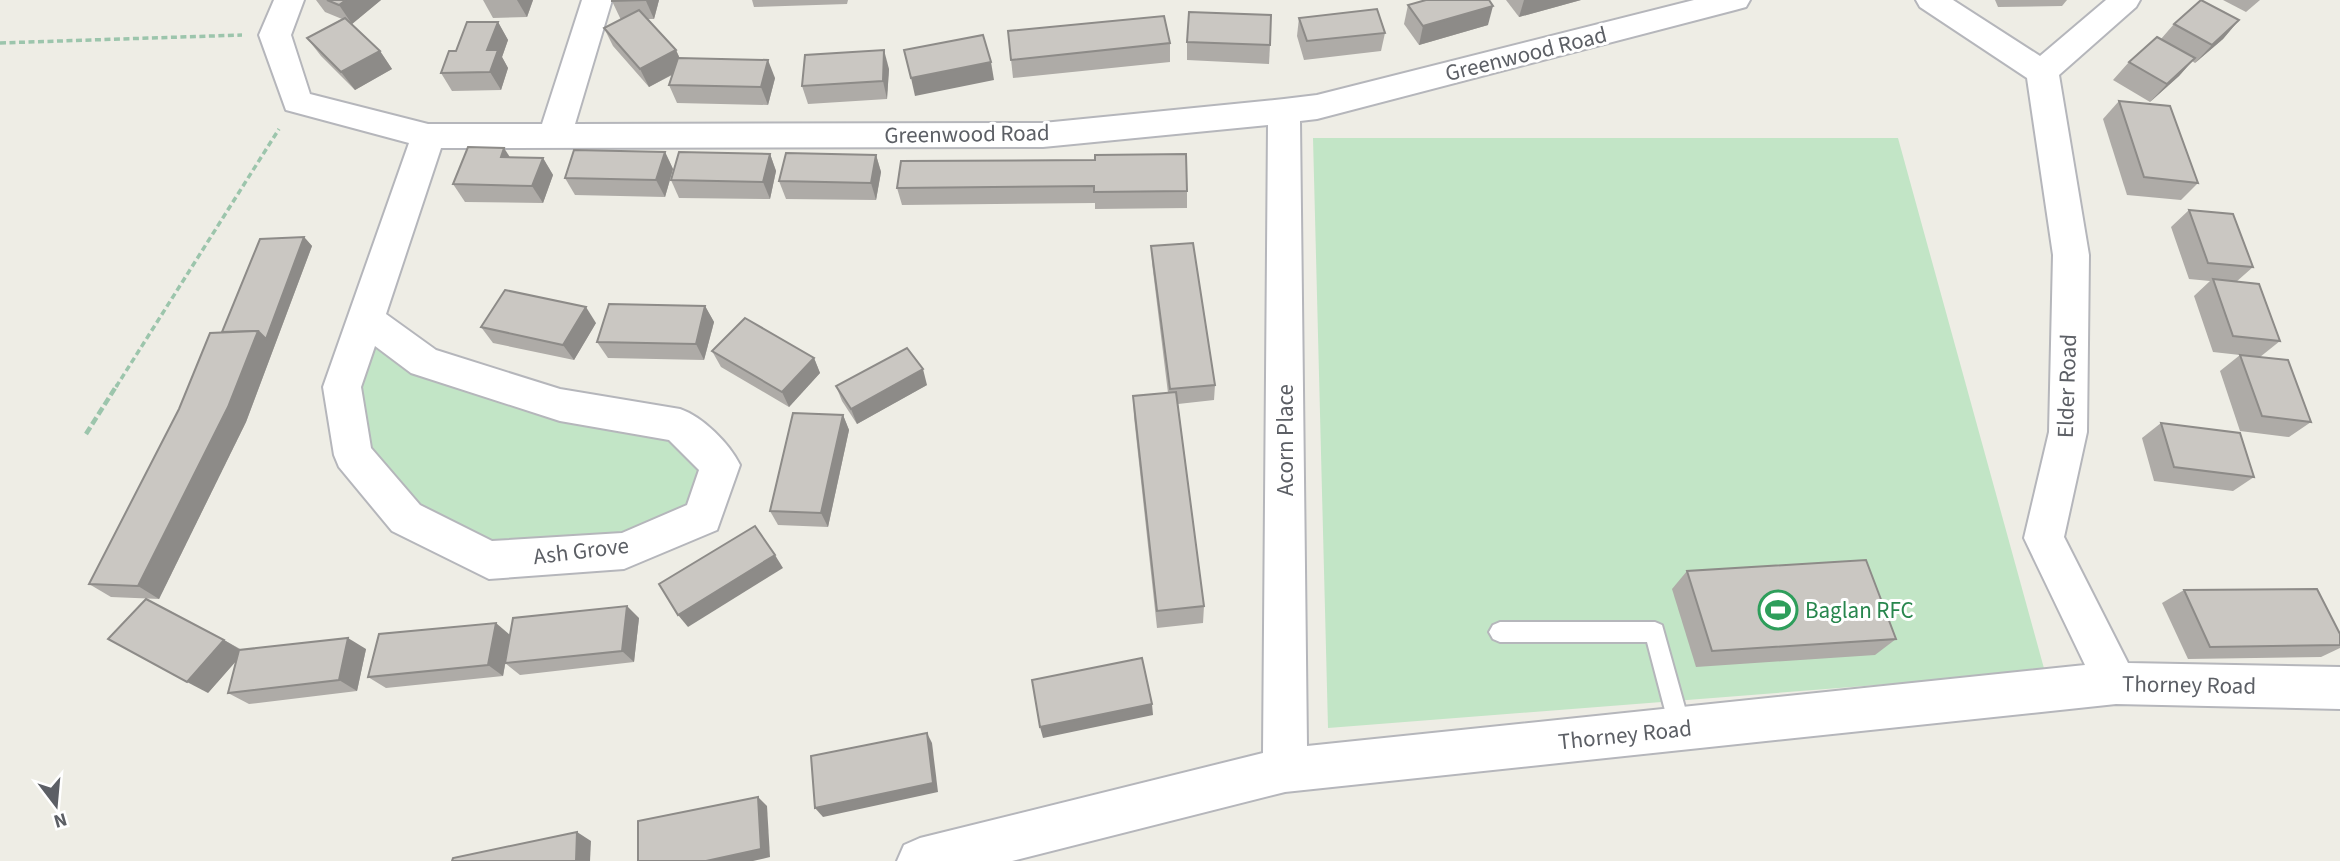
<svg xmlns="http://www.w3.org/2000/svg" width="2340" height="861" viewBox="0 0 2340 861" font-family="'Source Sans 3',sans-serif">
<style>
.green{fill:#c2e5c6}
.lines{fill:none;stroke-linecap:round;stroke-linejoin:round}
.lane-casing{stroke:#b5b6bb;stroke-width:4}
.street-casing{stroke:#b5b6bb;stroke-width:4}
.path-far1{stroke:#9cc5ac;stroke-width:3.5;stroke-dasharray:6 3.5;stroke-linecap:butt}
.path{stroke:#9cc5ac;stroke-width:4.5;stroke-dasharray:8 3.5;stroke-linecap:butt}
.lane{fill:#fff;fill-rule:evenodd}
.street{fill:#fff;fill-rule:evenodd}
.wall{fill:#aeaba7}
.shaded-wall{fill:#8d8b88}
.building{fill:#cac7c2;stroke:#8d8b88;stroke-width:2}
.labels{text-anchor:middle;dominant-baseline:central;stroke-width:6;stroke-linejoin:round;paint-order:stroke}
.street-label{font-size:23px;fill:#5c5f65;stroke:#fff}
.leisure-label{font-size:23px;fill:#27864d;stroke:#fff;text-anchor:start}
</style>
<rect width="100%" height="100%" fill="#eeede5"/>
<g class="green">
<path d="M1313 138H1898L2045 672 1328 728Z"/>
<path d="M366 319 424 362 680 425 720 465 703 517 489 560 353 455Z"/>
</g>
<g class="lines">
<defs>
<path id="lane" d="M1500 622H1655L1662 625 1691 729 1688 737 1680 740 1672 737 1647 642H1500L1493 639 1489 632 1493 625Z"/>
<path id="street" d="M274 0H304L291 35 310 94 428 124H542L582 0H612L575 124 1043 123 1284 99 1317 95 1694 0H1750L1746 7 1735 10 1317 119 1300 121 1307 746 2085 665 2024 538 2049 432 2053 255 2027 78 1920 7 1916 0H1953L2040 56 2106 0H2140L2136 7 2059 75 2089 255 2087 432 2064 537 2128 663 2340 667V709L2116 704 1285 792 1012 861H897L904 845 920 838 1263 753 1268 125 1043 147 441 148 386 314 436 350 560 389 680 409C703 417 729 443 740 465L717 530 624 569 489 579 392 531 339 467 334 455 323 387 409 143 286 110 259 35ZM375 346 411 373 560 421 669 440 699 470 687 505 622 533 492 541 420 505 371 448 361 387Z"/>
</defs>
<use href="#lane" class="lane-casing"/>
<use href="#street" class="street-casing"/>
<g class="path-far1">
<path d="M0 43 242 35"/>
<path d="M116 387 279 129"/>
</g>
<path class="path" d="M86 434 117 385"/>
<use href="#lane" class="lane"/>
<use href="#street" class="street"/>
</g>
<g class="wall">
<path d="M316 0H381L352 24 380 51 392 69 355 90 321 56 307 38 342 19 325 12Z"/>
<path d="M483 0H533L527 17 493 18Z"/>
<path d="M659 0 654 19H648L676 50 680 59 775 78 768 105 677 103 669 85 672 75 649 87 613 46 604 28 621 20 612 1Z"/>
<path d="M752 0H848L847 4 754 7Z"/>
<path d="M1506 0H1581L1519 17Z"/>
<path d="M1995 0H2067L2062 6 1998 7Z"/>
<path d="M2223 0H2260L2246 12Z"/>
<path d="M1408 5 1488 25 1419 45 1404 24Z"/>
<path d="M1299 18 1385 33 1381 51 1304 60 1297 36Z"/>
<path d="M2239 20 2223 39 2195 63 2192 61 2179 76 2150 102 2113 80 2129 62 2161 39 2174 24Z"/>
<path d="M498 22 508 40 502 57 508 68 501 90 452 91 441 73 456 51Z"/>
<path d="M1008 31 1170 43V62L1013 78Z"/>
<path d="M1187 42 1270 45 1269 64 1187 60Z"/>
<path d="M889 69 887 99 808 104 802 86Z"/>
<path d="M2119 101 2198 183 2181 200 2127 195 2103 119Z"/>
<path d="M665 152 673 169 665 197 575 195 565 178Z"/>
<path d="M770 154 776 171 770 199 679 198 671 180Z"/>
<path d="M876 155 881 172 876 200 786 199 779 181Z"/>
<path d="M510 157 543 158 553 175 543 203 465 202 453 184Z"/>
<path d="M1095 160 1187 191V208L1095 209V203L902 205 897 188Z"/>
<path d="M2189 210 2253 267 2236 282 2280 341 2260 357 2311 422 2289 437 2240 431 2220 371 2240 355 2213 352 2194 296 2210 281 2189 279 2171 227Z"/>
<path d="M304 237 312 246 246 422 159 599 111 597 89 584 179 409 222 332Z"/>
<path d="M1151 246 1215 385 1214 400 1178 404 1204 606 1203 623 1157 628 1134 417 1133 396 1168 393 1152 263Z"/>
<path d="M705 306 714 322 704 360 608 358 597 342Z"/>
<path d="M596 323 574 360 493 343 481 327Z"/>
<path d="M712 351 814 358 820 373 789 407 721 367Z"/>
<path d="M927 385 857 424 842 401 836 386Z"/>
<path d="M843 415 849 430 828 527 778 525 770 511Z"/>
<path d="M2161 423 2254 477 2233 491 2154 481 2142 438Z"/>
<path d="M1687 571 1896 639 1875 655 1696 667 1672 589Z"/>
<path d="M2184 590 2340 634V648L2321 657 2188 659 2162 603Z"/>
<path d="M639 618 634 662 520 675 505 663 510 639 503 676 386 688 368 677 510 635Z"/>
<path d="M224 640 242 650 366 649 357 691 249 704 228 693 237 660 208 693Z"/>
</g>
<g class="shaded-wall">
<path d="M346 0H381L352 24 339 5Z"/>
<path d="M517 0H533L527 17Z"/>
<path d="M646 0H659L654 19 646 1Z"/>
<path d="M1524 0H1581L1519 17Z"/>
<path d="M1493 6 1488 25 1419 45 1423 26Z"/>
<path d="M2239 20 2223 39 2195 63 2212 45Z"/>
<path d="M498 22 508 40 502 57 508 68 501 90 490 72 487 50Z"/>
<path d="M676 50 684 68 649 87 640 69Z"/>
<path d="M884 50 889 69 887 99 883 81Z"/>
<path d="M380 51 392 69 355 90 341 72Z"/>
<path d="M2195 58 2179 76 2150 102 2167 84Z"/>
<path d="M768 60 775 78 768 105 761 87Z"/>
<path d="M991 62 994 80 915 96 911 78Z"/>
<path d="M504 148 515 165 501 157Z"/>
<path d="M665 152 673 169 665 197 656 180Z"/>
<path d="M770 154 776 171 770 199 763 182Z"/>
<path d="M876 155 881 172 876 200 871 183Z"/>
<path d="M543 158 553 175 543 203 532 186Z"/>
<path d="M304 237 312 246 246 422 159 599 138 586 258 331Z"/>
<path d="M705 306 714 322 704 360 696 344Z"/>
<path d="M586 307 596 323 574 360 563 345Z"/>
<path d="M814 358 820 373 789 407 782 392Z"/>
<path d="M923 369 927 385 857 424 851 409Z"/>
<path d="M843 415 849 430 828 527 821 513Z"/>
<path d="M775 555 783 568 688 627 678 615Z"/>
<path d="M627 606 639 618 634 662 622 651Z"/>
<path d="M496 623 510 635 503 676 488 665Z"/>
<path d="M348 638 366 649 357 691 339 680Z"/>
<path d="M224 640 244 652 208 693 187 682Z"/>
<path d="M1152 704 1153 715 1043 738 1040 727Z"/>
<path d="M927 733 932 743 938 792 823 817 815 808Z"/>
<path d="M758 797 767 806 770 857 753 861H706Z"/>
<path d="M577 832 591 841 590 861H576Z"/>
</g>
<g class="building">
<path d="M327 0H346L339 5Z"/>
<path d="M612 0H646L612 1Z"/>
<path d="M1426 0H1489L1493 6 1423 26 1408 5Z"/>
<path d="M2201 0 2239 20 2212 45 2174 24Z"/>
<path d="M1377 9 1385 33 1307 41 1299 18Z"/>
<path d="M639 10 676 50 640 69 604 28Z"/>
<path d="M1189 12 1271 15 1270 45 1187 42Z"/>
<path d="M1164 16 1170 43 1011 60 1008 31Z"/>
<path d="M345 18 380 51 341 72 307 38Z"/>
<path d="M467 22H498L487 50H498L490 72 441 73 449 51H456Z"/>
<path d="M983 35 991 62 911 78 904 50Z"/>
<path d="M2157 37 2195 58 2167 84 2129 62Z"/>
<path d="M884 50 883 81 802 86 805 55Z"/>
<path d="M678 58 768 60 761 87 669 85Z"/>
<path d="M2119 101 2170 106 2198 183 2144 177Z"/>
<path d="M468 147 504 148 501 157 543 158 532 186 453 184Z"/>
<path d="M574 150 665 152 656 180 565 178Z"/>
<path d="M679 152 770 154 763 182 671 180Z"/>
<path d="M786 153 876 155 871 183 779 181Z"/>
<path d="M1186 154 1187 191 1094 192V186L897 188 901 161 1095 160V155Z"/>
<path d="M2189 210 2233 214 2253 267 2208 263Z"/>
<path d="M304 237 266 339 258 331 222 332 260 239Z"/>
<path d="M1193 243 1215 385 1170 389 1151 246Z"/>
<path d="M2213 279 2259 284 2280 341 2233 336Z"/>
<path d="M505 290 586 307 563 345 481 327Z"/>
<path d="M609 304 705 306 696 344 597 342Z"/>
<path d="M745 318 814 358 782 392 712 351Z"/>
<path d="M258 331 228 407 138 586 89 584 179 409 210 333Z"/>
<path d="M907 348 923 369 851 409 836 386Z"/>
<path d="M2240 355 2288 360 2311 422 2262 416Z"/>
<path d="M1176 392 1204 606 1157 611 1133 396Z"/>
<path d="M793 413 843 415 821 513 770 511Z"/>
<path d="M2161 423 2240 433 2254 477 2174 467Z"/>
<path d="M755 526 775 555 678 615 659 584Z"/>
<path d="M1866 560 1896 639 1712 651 1687 571Z"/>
<path d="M2317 589 2340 634V645L2210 647 2184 590Z"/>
<path d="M146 599 224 640 187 682 108 639Z"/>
<path d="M627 606 622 651 505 663 513 618Z"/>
<path d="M496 623 488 665 368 677 379 634Z"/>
<path d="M348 638 339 680 228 693 239 650Z"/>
<path d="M1142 658 1152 704 1040 727 1032 680Z"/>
<path d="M927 733 933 783 815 808 811 756Z"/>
<path d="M758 797 761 849 706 861H638V821Z"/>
<path d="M577 832 576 861H452L453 858Z"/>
</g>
<defs>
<symbol id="stadium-ring" viewBox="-11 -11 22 22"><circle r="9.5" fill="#fff" stroke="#2e9e5b" stroke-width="1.5"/><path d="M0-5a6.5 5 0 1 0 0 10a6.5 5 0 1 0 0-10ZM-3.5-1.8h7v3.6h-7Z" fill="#2e9e5b"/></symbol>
</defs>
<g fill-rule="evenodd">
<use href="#stadium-ring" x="1756" y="588" width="44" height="44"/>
</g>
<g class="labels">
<g class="street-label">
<text transform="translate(1526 54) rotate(-14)">Greenwood Road</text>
<text transform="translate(967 134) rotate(-1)">Greenwood Road</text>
<text transform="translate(2067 386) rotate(-88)">Elder Road</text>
<text transform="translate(1285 440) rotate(-90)">Acorn Place</text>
<text transform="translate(581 551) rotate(-7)">Ash Grove</text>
<text transform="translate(2189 685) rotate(1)">Thorney Road</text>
<text transform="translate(1625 735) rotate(-6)">Thorney Road</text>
</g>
<g class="leisure-label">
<text x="1805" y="610">Baglan RFC</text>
</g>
</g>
<g transform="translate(56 805) rotate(164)" stroke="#ffffff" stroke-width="5" paint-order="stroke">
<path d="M0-5L12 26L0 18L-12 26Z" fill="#5c5f65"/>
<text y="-10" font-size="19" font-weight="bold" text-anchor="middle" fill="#5c5f65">N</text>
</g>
</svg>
